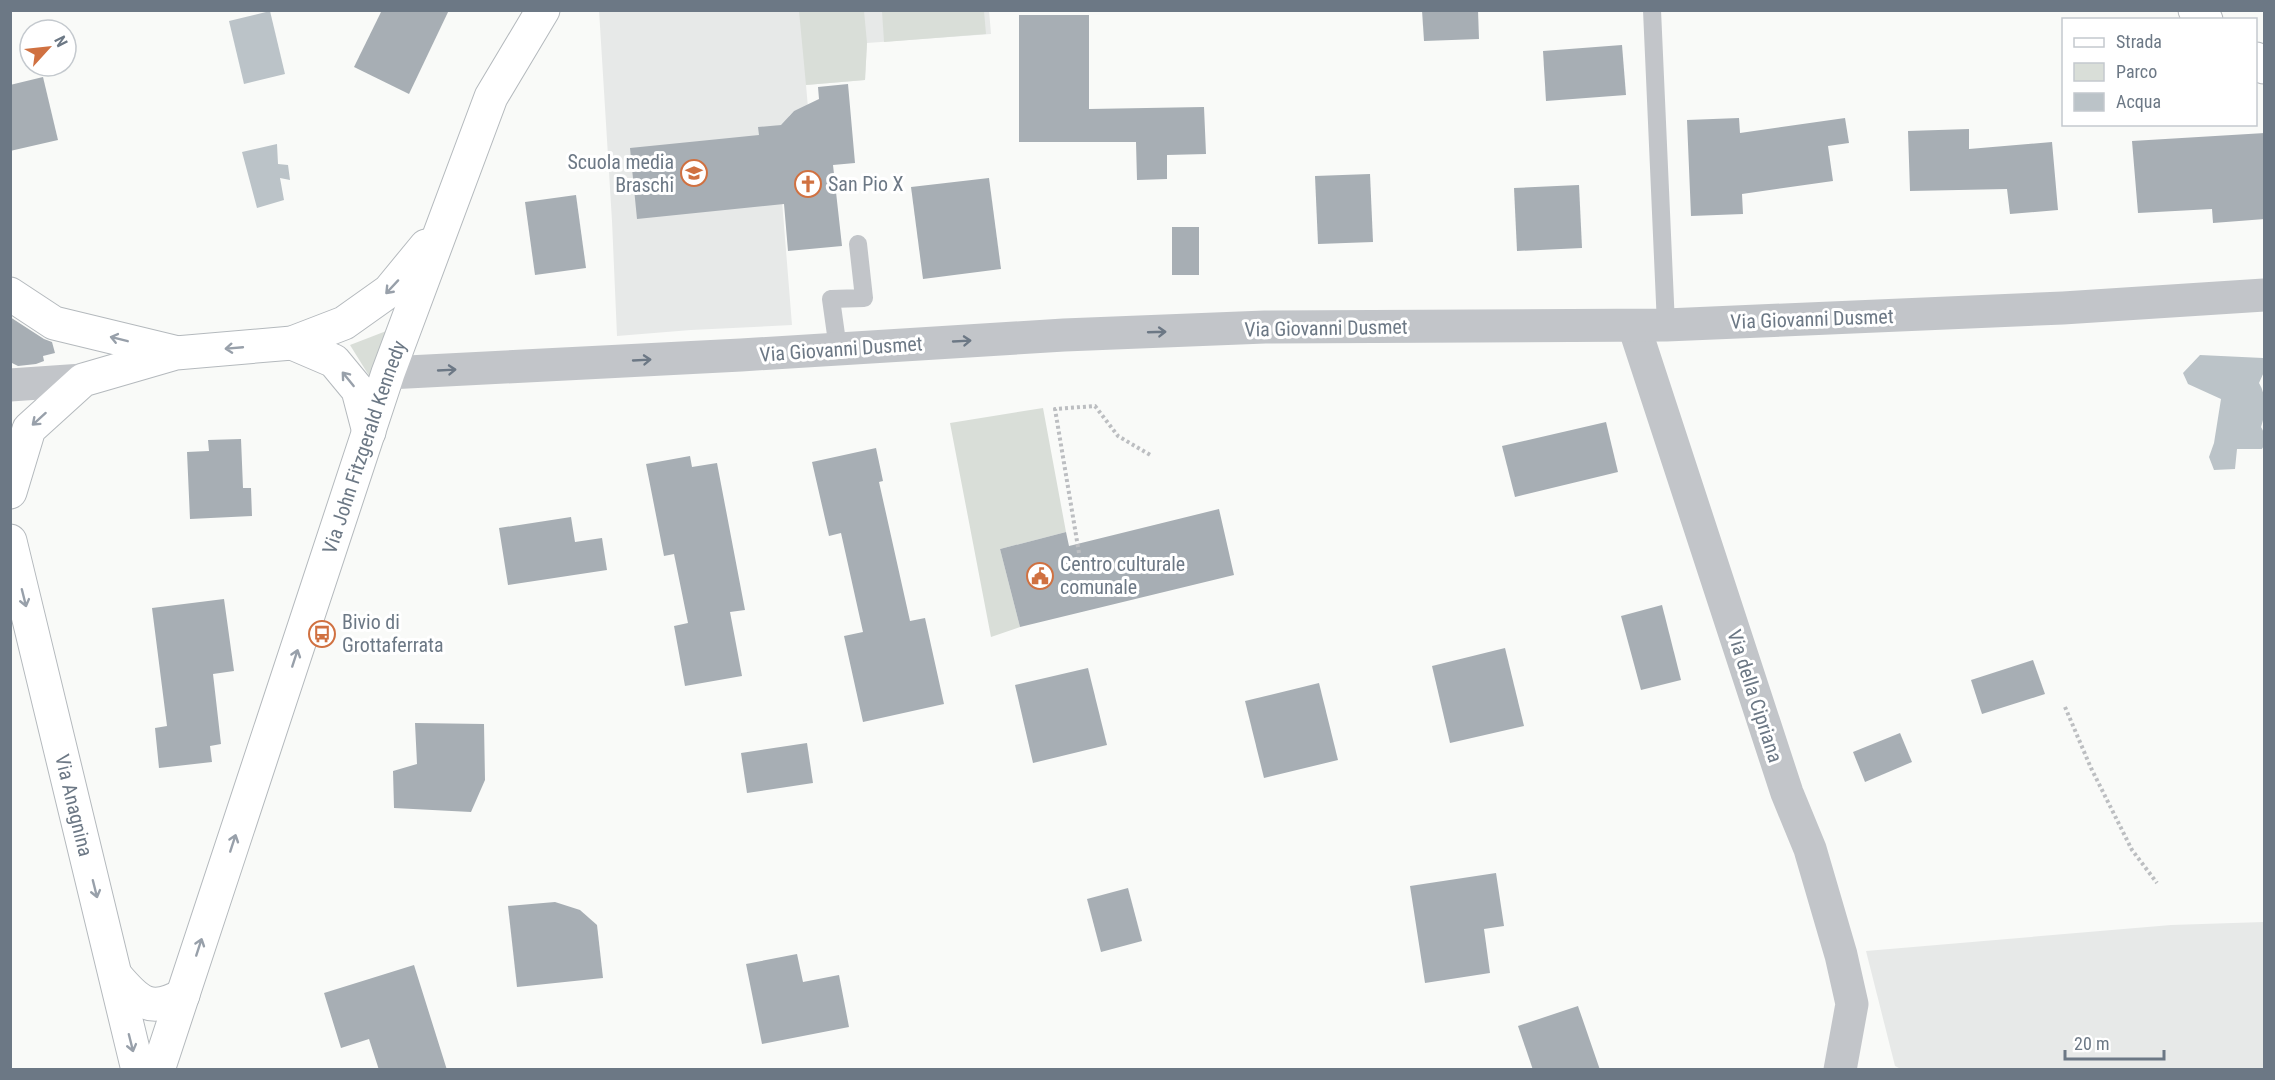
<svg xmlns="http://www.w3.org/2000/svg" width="2275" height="1080" viewBox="0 0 2275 1080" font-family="'Roboto Condensed',sans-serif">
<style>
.built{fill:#e7e9e8}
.green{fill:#d9ded8}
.water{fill:#bbc3c8}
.building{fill:#a7aeb4}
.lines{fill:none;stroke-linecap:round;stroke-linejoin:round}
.secondary-casing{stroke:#b4b9bd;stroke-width:35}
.path{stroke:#bcbec1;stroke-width:4;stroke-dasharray:3 3;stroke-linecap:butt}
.service{stroke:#c2c5c9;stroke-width:18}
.minor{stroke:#c2c5c9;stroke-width:33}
.secondary{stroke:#fff;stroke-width:33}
.oneway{stroke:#98a0aa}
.oneway2{stroke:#6c7885}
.labels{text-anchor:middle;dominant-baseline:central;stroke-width:6;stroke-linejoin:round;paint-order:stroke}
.poi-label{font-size:20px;fill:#6c7885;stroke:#fff;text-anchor:start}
.street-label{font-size:20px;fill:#6c7885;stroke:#fff}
</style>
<rect width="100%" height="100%" fill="#f9faf8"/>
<g class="built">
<path d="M599 10H989L991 34 867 43 865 80 806 85 808 108 794 111 789 116 787 124 776 126 792 325 691 330 617 336 612 221Z"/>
<path d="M2264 922V1069H1901L1895 1066 1866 951 2171 925Z"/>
</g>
<g class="green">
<path d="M799 11H864L867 43 865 80 806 85Z"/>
<path d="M882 11H984L986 34 884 42Z"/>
<path d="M407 323 381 395 350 345Z"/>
<path d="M1043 408 1066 532 1000 549 1020 627 991 637 950 423Z"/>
</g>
<g class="water">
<path d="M270 11 285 74 244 84 229 21Z"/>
<path d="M277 144 278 164 288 165 290 180 280 178 284 200 257 208 242 152Z"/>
<path d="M2200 355 2263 358 2264 372 2259 383C2267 396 2266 413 2261 427 2265 433 2267 442 2262 449H2237L2235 469 2214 470 2209 457 2214 443 2221 399 2188 384 2183 373Z"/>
</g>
<g class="building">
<path d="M382 10H449L409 94 354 67Z"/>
<path d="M1422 10H1478L1479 39 1424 41Z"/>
<path d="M1019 15H1089V109L1204 107 1206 154 1167 155V179L1137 180 1136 142H1019Z"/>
<path d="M1622 45 1626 95 1546 101 1543 51Z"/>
<path d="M43 77 58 140 10 151V85Z"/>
<path d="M848 84 855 163 833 165 842 246 788 251 784 204 637 219 630 148 759 135 758 127 781 125 794 111 819 99 818 87Z"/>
<path d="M1739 118 1740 133 1845 118 1849 143 1828 146 1833 181 1742 194 1743 214 1691 216 1687 120Z"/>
<path d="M1969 129V149L2052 142 2058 210 2010 214 2007 189 1910 191 1908 131Z"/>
<path d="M2265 133V219L2213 223 2212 209 2138 213 2132 141Z"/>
<path d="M1370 174 1373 242 1318 244 1315 176Z"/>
<path d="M989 178 1001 269 923 279 911 187Z"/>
<path d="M1579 185 1582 248 1517 251 1514 188Z"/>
<path d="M576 195 586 268 535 275 525 202Z"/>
<rect x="1172" y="227" width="27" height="48"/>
<path d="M10 317 44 339 52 342 55 353 43 356 44 361 36 364 18 366 10 362Z"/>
<path d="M1606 422 1618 472 1515 497 1502 446Z"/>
<path d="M241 439 243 488H251L252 516 190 519 187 452 209 451 208 440Z"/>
<path d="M876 448 883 481 879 482 910 621 925 618 944 704 863 722 844 636 863 632 841 533 829 536 812 462Z"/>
<path d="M690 456 692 467 717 463 745 610 730 612 742 676 685 686 674 626 688 623 674 554 664 556 646 464Z"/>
<path d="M1219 509 1234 575 1020 627 1000 549 1066 532 1069 546Z"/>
<path d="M571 517 575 542 602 538 607 570 508 585 499 528Z"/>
<path d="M224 599 234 671 213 674 221 744 210 746 212 762 159 768 155 728 167 726 152 608Z"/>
<path d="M1662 605 1681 680 1641 690 1621 616Z"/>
<path d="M1505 648 1524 726 1450 743 1432 666Z"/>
<path d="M2033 660 2045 694 1982 714 1971 680Z"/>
<path d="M1088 668 1107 745 1033 763 1015 685Z"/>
<path d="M1319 683 1338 760 1264 778 1245 701Z"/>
<path d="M415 723 484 724 485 780 471 812 394 808 393 771 417 764Z"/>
<path d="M1900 733 1912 762 1865 782 1853 752Z"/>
<path d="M807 743 813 783 747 793 741 753Z"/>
<path d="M1496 873 1504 926 1484 929 1490 973 1425 983 1410 886Z"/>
<path d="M1128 888 1142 941 1101 952 1087 899Z"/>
<path d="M555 902 580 910 597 925 603 978 517 987 508 906Z"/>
<path d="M797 954 803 982 839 975 849 1027 762 1044 746 964Z"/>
<path d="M414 965 447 1070H379L369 1039 341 1048 324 993Z"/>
<path d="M1578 1006 1600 1070H1533L1518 1026Z"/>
</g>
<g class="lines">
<defs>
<g id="secondary">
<path d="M2195 10 2206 20"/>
<path d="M2256 59 2264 67"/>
<path d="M10 294 54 323 174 352"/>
<path d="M292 343 334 361 358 390 369 432"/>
<path d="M10 492 29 429 83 380 176 353 292 343 344 323 389 291 426 246"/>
<path id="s1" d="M10 541 138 1070"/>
<path d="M116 976C138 1002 150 1014 183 995"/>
<path id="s2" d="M158 1070 388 373 491 97 543 10"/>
</g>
</defs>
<use href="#secondary" class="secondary-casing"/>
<g class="path">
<path d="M1079 553 1055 409 1095 406 1118 436 1152 456"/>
<path d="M2065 707 2091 768 2132 850 2157 883"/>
</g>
<g class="service">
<path d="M1652 10 1666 325"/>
<path d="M838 349 831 299 864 298 858 244"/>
</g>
<g class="minor">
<path d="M1634 326 1787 793 1810 849 1841 955 1852 1004 1840 1070"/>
<path d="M388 373 741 355 1064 335 1265 327 1666 325 2063 308 2264 295"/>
<path d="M10 385 83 380"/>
</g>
<use href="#secondary" class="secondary"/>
</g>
<defs><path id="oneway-shaft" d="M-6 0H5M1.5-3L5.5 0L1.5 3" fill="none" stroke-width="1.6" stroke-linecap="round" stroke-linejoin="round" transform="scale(1.5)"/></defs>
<g class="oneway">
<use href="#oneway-shaft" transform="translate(392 287) rotate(133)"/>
<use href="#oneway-shaft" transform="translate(119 339) rotate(-166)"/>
<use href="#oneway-shaft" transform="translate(234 348) rotate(175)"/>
<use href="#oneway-shaft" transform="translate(348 379) rotate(-129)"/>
<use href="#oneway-shaft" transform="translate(39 419) rotate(138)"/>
<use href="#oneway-shaft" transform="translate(24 598) rotate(76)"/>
<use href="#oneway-shaft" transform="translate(295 658) rotate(-72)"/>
<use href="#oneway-shaft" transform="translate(233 843) rotate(-72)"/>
<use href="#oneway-shaft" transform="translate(95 889) rotate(76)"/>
<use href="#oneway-shaft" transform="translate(199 947) rotate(-72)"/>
<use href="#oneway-shaft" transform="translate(131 1043) rotate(76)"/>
</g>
<g class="oneway2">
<use href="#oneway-shaft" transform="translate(1157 332) rotate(-2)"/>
<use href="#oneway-shaft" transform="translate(962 341) rotate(-3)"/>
<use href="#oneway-shaft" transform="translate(642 360) rotate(-3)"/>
<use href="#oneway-shaft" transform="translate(447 370) rotate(-3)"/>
</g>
<defs>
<symbol id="school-ring" viewBox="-11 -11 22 22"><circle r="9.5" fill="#fff" stroke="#d07141" stroke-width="1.5"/><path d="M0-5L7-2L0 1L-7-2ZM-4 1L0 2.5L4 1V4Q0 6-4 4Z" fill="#d07141"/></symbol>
<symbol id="church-ring" viewBox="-11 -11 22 22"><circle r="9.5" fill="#fff" stroke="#d07141" stroke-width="1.5"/><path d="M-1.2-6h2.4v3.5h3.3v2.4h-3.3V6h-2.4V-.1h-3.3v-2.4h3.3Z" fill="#d07141"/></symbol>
<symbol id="civic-ring" viewBox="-11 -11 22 22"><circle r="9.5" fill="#fff" stroke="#d07141" stroke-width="1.5"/><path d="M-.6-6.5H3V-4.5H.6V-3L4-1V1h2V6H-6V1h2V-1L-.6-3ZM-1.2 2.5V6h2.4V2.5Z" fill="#d07141"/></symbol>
<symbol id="bus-ring" viewBox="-11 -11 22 22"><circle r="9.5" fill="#fff" stroke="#d07141" stroke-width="1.5"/><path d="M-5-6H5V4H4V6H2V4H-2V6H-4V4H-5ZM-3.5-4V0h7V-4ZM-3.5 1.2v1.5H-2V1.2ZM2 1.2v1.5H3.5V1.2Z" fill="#d07141"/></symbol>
</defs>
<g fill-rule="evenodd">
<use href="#school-ring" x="679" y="158" width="30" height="30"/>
<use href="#church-ring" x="793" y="169" width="30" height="30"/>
<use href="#civic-ring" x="1025" y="561" width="30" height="30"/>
<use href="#bus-ring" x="307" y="619" width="30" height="30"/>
</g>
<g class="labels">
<g class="poi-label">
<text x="674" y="162" text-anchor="end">Scuola media<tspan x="674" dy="23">Braschi</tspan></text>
<text x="828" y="184">San Pio X</text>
<text x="1060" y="564">Centro culturale<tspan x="1060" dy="23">comunale</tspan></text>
<text x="342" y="622">Bivio di<tspan x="342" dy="23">Grottaferrata</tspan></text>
</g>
<g class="street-label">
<text transform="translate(1812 319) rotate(-2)">Via Giovanni Dusmet</text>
<text transform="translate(1326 328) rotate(-1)">Via Giovanni Dusmet</text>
<text transform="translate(841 349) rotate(-4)">Via Giovanni Dusmet</text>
<text stroke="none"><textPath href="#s2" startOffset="656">Via John Fitzgerald Kennedy</textPath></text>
<text transform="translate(1755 696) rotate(72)">Via della Cipriana</text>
<text stroke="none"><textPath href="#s1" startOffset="272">Via Anagnina</textPath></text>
</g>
</g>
<rect width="2275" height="1080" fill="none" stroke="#6c7885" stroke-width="24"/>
<rect x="2062" y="18" width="195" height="108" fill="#ffffff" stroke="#c4c9ce" stroke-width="1.5"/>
<rect x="2074" y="38" width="30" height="9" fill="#ffffff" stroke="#c4c9ce" stroke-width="1.5"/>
<text x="2116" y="48" font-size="18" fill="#6c7885">Strada</text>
<rect x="2074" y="63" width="30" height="18" fill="#d9ded8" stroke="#c4c9ce" stroke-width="1.5"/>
<text x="2116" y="78" font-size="18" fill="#6c7885">Parco</text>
<rect x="2074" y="93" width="30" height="18" fill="#bbc3c8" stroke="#c4c9ce" stroke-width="1.5"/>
<text x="2116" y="108" font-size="18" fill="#6c7885">Acqua</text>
<g transform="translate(48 48) rotate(63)"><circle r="28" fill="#ffffff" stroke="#c4c9ce" stroke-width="1.5"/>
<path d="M0-4.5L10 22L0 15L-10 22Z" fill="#d07141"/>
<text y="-9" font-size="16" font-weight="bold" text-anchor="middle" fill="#6c7885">N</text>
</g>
<path d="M2065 1050v9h99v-9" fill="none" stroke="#6c7885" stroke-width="3"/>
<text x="2074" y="1050" font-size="18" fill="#6c7885" stroke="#ffffff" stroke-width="4.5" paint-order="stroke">20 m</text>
</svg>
